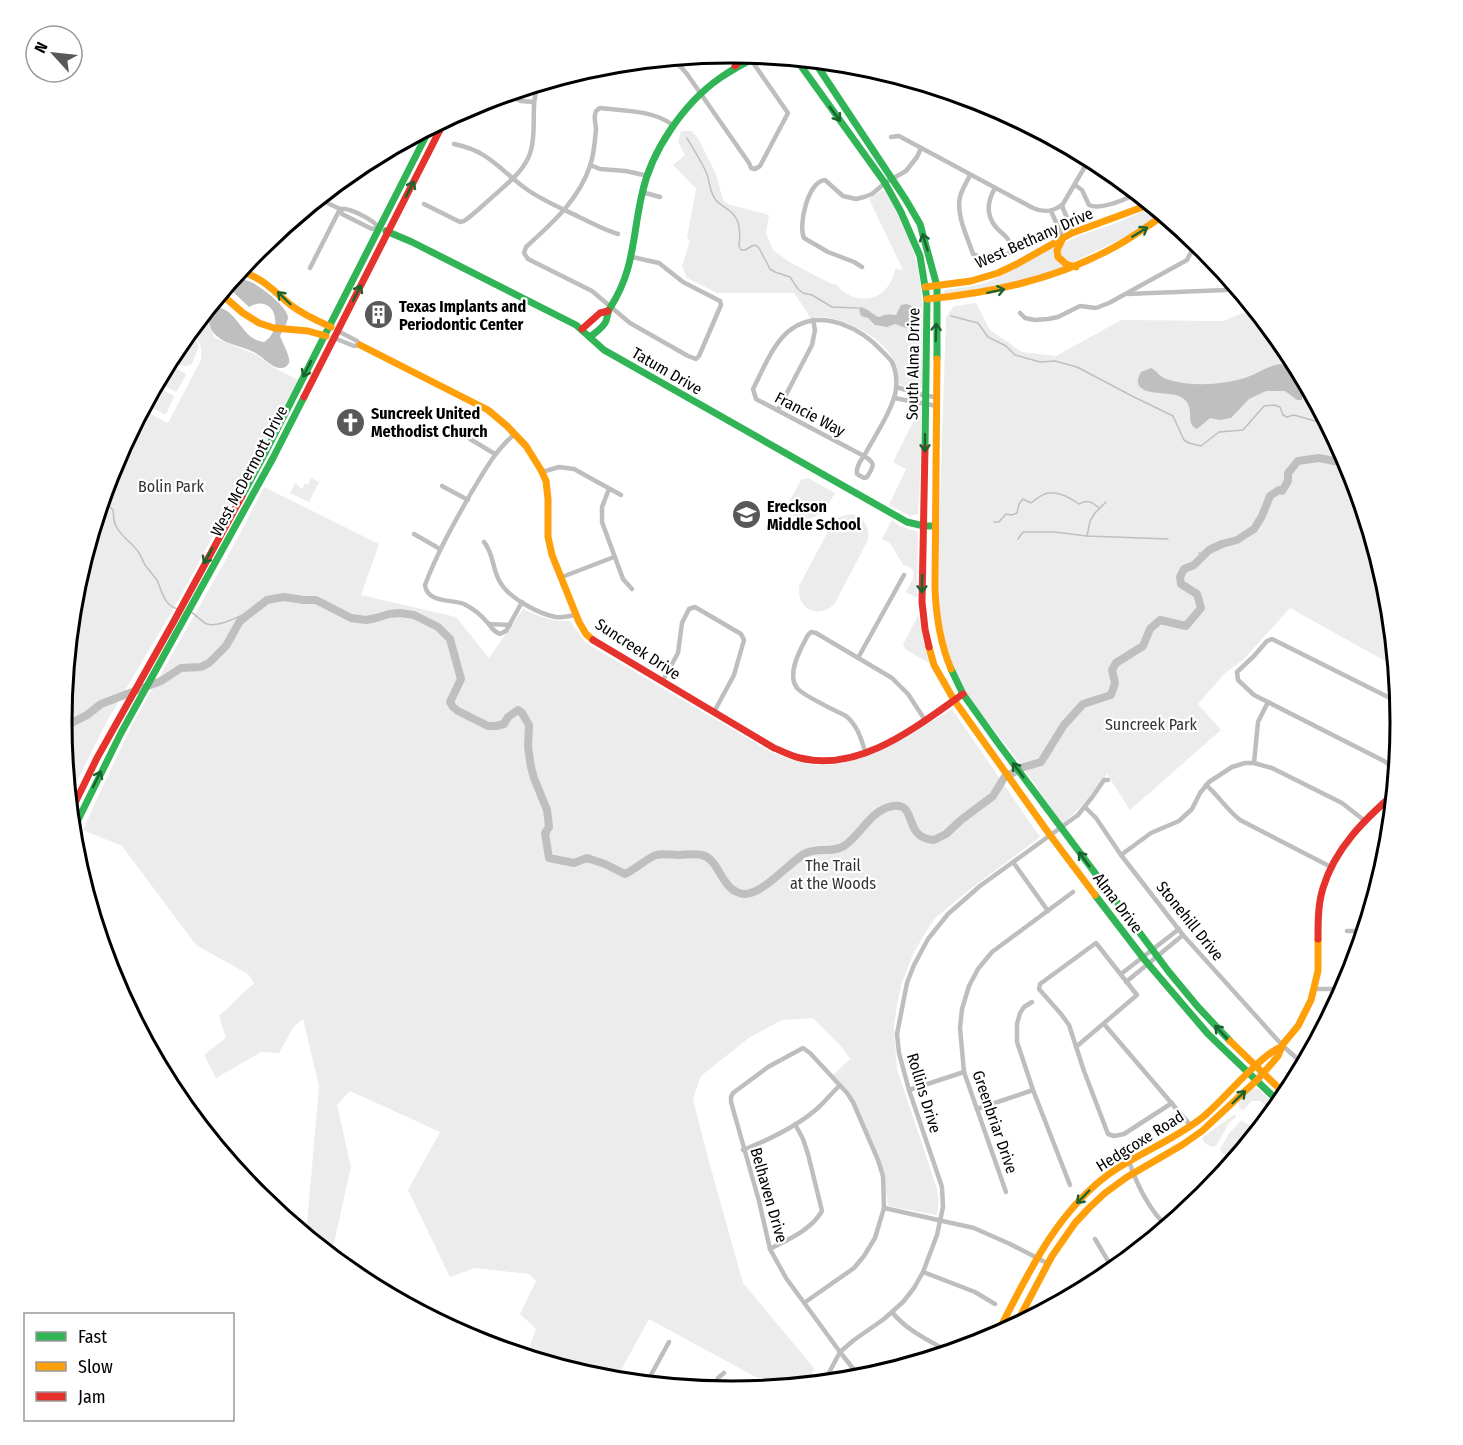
<svg xmlns="http://www.w3.org/2000/svg" width="1463" height="1445" viewBox="0 0 1463 1445" font-family="'Fira Sans Condensed',sans-serif">
<style>
.green{fill:#ececec}
.water{fill:#bfbfbf}
.lines{fill:none;stroke-linecap:round;stroke-linejoin:round}
.stream{stroke:#bfbfbf;stroke-width:1.5}
.river{stroke:#bfbfbf;stroke-width:8}
.street{stroke:#bebebe;stroke-width:4.5}
.fast{stroke:#30b455;stroke-width:7}
.slow{stroke:#ff9f0a;stroke-width:7}
.jam{stroke:#e5322d;stroke-width:7}
.oneway{stroke:#1a632f}
.labels{text-anchor:middle;dominant-baseline:central;stroke-width:4.5;stroke-linejoin:round;paint-order:stroke}
.street-label{font-size:16px;fill:#000;stroke:#fff}
.poi-label{font-size:16px;font-weight:bold;fill:#000;stroke:#fff;text-anchor:start}
.park-label{font-size:16px;fill:#333;stroke:#fff}
.rim{fill:none;stroke:#000;stroke-width:3}
</style>
<rect width="100%" height="100%" fill="#fff"/>
<g class="green">
<path d="M681 131H692L698 138 716 174 723 200 728 204 769 215 766 233 773 250 791 263 832 284H836C855 309 890 301 895 269L903 270 869 199 881 191H885L901 219 909 237 918 267 922 300V388C920 388 919 390 918 390 914 391 902 387 900 384 898 382 895 364 892 357 881 337 847 320 824 317 820 317 815 318 810 318L807 312 794 293H717L687 278 682 266 690 241 687 238 696 189 673 165 685 155 678 142Z"/>
<path d="M1154 206 1162 213 1135 232 1073 262 1066 260 1061 256V249L1064 243 1084 234 1117 223Z"/>
<path d="M1055 246C1056 256 1055 262 1065 267 1026 280 986 293 944 293L945 290C959 288 974 287 987 282 1011 273 1033 257 1055 246Z"/>
<path d="M976 303 990 330 1022 352 1056 356 1121 320 1224 321 1242 313 1261 316 1289 351 1351 466 1389 592 1396 667 1290 608 1243 660 1224 674 1198 704 1221 730 1130 810 1107 774C1093 792 1080 810 1062 824L1023 767 964 692 950 663 940 618 939 534 946 317 954 306Z"/>
<path d="M204 315 215 338 257 355 273 367 298 380 174 608 107 721 69 797 62 722 74 591 113 466 143 410 168 423 201 360V347L192 329Z"/>
<path d="M191 330 199 346 192 364C183 369 177 365 169 361L174 350 182 345 183 339Z"/>
<path d="M167 364 185 373 186 375 177 391 176 392 157 382Z"/>
<path d="M155 386 173 395 174 397 166 414H164L146 405Z"/>
<path d="M917 405 921 407V454L918 514 910 516 889 505 906 469 893 462 916 416Z"/>
<path d="M311 478 319 482 309 502 290 493 295 483 302 489 305 483 308 485Z"/>
<path d="M808 478 835 493C821 518 812 526 784 511L801 480Z"/>
<path d="M264 487 379 544 361 595 456 617 489 658 523 609C539 616 552 622 570 621L586 643 771 752C786 758 800 764 816 765 867 767 910 734 952 709L1040 837 968 891 935 918 924 935 914 952 902 982 897 1004 894 1027 897 1069 937 1189C938 1197 940 1207 936 1215L888 1206 883 1171 879 1157 857 1105 847 1090 833 1075 850 1059 841 1046 813 1018 782 1020 750 1037 701 1076 693 1099 708 1158 743 1283 814 1368 808 1385 776 1388 649 1319 615 1381 600 1380 526 1357 536 1329 520 1314 536 1281 529 1274 475 1268 450 1277 408 1190 440 1132 350 1091 337 1105 351 1167 334 1243 322 1249 306 1236 319 1086 303 1019 294 1026 279 1053 261 1052 216 1078 204 1055 226 1038 219 1016 254 983 248 974 196 945 122 846 83 830 99 794 133 723 229 554Z"/>
<path d="M852 514C865 519 870 527 868 540L834 605C817 619 797 609 799 586L833 522C839 516 844 515 852 514Z"/>
<path d="M892 520 900 526 918 532 917 598 906 592C911 582 922 569 903 565L890 543 882 539Z"/>
<path d="M918 615 924 644 931 664 906 650 903 645Z"/>
<path d="M1253 1088 1259 1089 1262 1093 1277 1105V1109L1274 1113 1260 1101H1252L1243 1110 1239 1108V1103Z"/>
<path d="M1235 1114 1236 1117 1229 1123 1216 1146 1212 1147 1206 1144 1202 1139 1203 1137Z"/>
<path d="M1242 1120 1251 1127 1261 1128 1236 1159 1222 1153 1220 1149 1230 1132Z"/>
</g>
<g class="water">
<path d="M234 278C241 279 247 280 253 283 262 288 287 307 288 317 288 322 282 331 280 336 282 342 291 357 289 363 287 366 285 368 281 368 273 369 264 358 257 354 245 346 229 346 218 337 211 332 208 324 209 316L213 310 221 308C239 314 243 340 264 342 285 329 275 292 249 307L229 288 228 284Z"/>
<path d="M906 304 910 305 914 308 915 317 913 318C914 323 912 327 906 328L895 324 887 327 875 325 868 318 861 316 859 309 860 307C868 308 875 317 879 317 881 317 883 315 885 315 886 314 895 315 896 315L901 305Z"/>
<path d="M1280 364C1299 369 1289 383 1302 394V400H1297L1285 391H1266L1249 399 1231 418 1220 420 1210 418 1197 429C1183 423 1198 407 1181 397 1170 390 1126 399 1141 372L1151 368C1157 371 1160 377 1166 379 1190 387 1221 385 1245 378 1257 374 1267 366 1280 364Z"/>
</g>
<g class="lines">
<g class="stream">
<path d="M687 138C693 149 701 160 706 172 710 181 709 190 715 199 721 207 732 209 736 218 740 225 740 238 739 246L741 250H745L752 246 755 245 759 248 770 269 775 272 790 277 798 289 803 293 812 295 832 307 858 308"/>
<path d="M951 316 978 323 988 337 1006 346 1015 355 1040 362 1055 361 1077 367 1132 396 1173 416 1184 440 1189 443 1201 446 1219 432 1243 430 1264 406 1274 405 1280 407 1283 415 1287 417 1294 415 1329 425"/>
<path d="M1318 405V422"/>
<path d="M100 506 107 504 113 510C114 517 113 522 117 528 122 537 130 541 136 549 141 554 142 560 145 565 149 570 153 575 157 580 162 591 164 606 178 609"/>
<path d="M994 522H999L1006 514 1012 515 1017 513 1019 504 1023 499 1031 503C1036 499 1042 494 1048 493 1058 491 1071 498 1079 504 1088 499 1092 502 1099 508"/>
<path d="M1087 536 1090 521 1095 513 1106 502"/>
<path d="M1018 539 1023 532H1054L1087 536 1168 539"/>
<path d="M1199 553 1204 555"/>
<path d="M191 612C196 615 202 622 207 624 221 628 240 614 254 611"/>
</g>
<path class="river" d="M62 728 87 715 101 704 161 681 181 668 201 667 209 663 226 646 240 621 267 600 284 597 304 600H316L351 618 366 620 376 618 389 614 400 613 414 615 438 627 450 639 461 679 450 702 453 707 458 711 488 726H496L504 724 508 717 518 710 522 713 529 725 528 747 531 767 534 778 547 810 549 827 545 833 549 858 574 863 587 858 605 864 625 874C634 870 649 857 656 855 664 853 671 855 679 855 686 855 695 853 702 855 720 859 721 892 744 894 762 895 789 863 804 854 818 846 831 854 844 846 862 834 870 810 893 806 918 802 902 838 934 840L946 834 961 820 993 796 1004 778 1021 768 1041 762 1064 725 1083 704 1111 695 1115 683 1112 670 1116 663 1143 646 1150 629 1160 620 1186 626 1201 608 1197 594 1181 584 1180 577 1184 569 1194 565 1209 550 1222 544 1237 540 1254 529 1262 516 1270 496 1279 490 1282 491 1288 481V473L1298 461 1319 458 1349 464"/>
<g class="street">
<path d="M669 59 681 67 687 74 749 163 751 168 755 169 760 166 788 113 747 54"/>
<path d="M507 94 521 101 533 102"/>
<path d="M965 96 1017 125 1024 127 1030 126"/>
<path d="M891 137 899 136 1033 208C1044 213 1053 212 1063 204L1090 158"/>
<path d="M454 144C489 151 499 169 525 188 541 200 561 208 579 217 592 223 604 230 618 234"/>
<path d="M590 165 600 169 626 171 648 176"/>
<path d="M970 175C967 182 962 189 960 197 956 215 967 236 973 254 986 260 1002 262 1012 250 1009 235 1002 235 995 226 985 213 988 200 995 188"/>
<path d="M1075 185 1082 190 1089 205C1100 210 1127 200 1137 192"/>
<path d="M642 192 660 197"/>
<path d="M319 199 340 209 342 214 372 229 379 228"/>
<path d="M424 204 460 222 464 221C473 215 481 207 489 200 504 186 526 171 531 150 537 128 530 106 538 85"/>
<path d="M1062 206 1073 232"/>
<path d="M340 209C349 207 374 220 379 228"/>
<path d="M1051 211 1063 238"/>
<path d="M1160 217 1170 220"/>
<path d="M1182 230C1192 252 1205 255 1222 270"/>
<path d="M632 257 659 263 683 282 720 301 721 305 699 356 696 359 688 356 630 323 592 291 528 259 524 253 526 247C552 223 578 201 590 166 594 155 595 141 596 129 596 125 594 120 595 115 596 110 596 111 600 108 625 111 652 110 673 125"/>
<path d="M862 267 854 262 828 252 804 238C798 225 808 181 825 180L843 196 856 199 864 197 872 194 885 183 906 171 917 157 921 148"/>
<path d="M310 268 340 209"/>
<path d="M1127 294 1226 290 1230 288 1232 282"/>
<path d="M1020 313 1025 318 1035 320 1048 319 1058 317 1080 306 1096 308 1109 303 1187 260 1193 248"/>
<path d="M338 331 357 341 360 345"/>
<path d="M334 338 354 346 360 345"/>
<path d="M896 387 926 396 937 397"/>
<path d="M894 398 937 406"/>
<path d="M778 410 812 345 815 330 813 320"/>
<path d="M515 434C495 450 484 472 471 493 454 523 437 553 425 585 427 603 451 599 464 604 472 608 481 615 487 622 492 627 492 631 500 634L506 631 522 602"/>
<path d="M470 439 495 454"/>
<path d="M864 456C876 463 874 466 867 477L864 478 857 474C856 467 860 461 864 456 873 439 894 408 896 389 897 381 896 371 892 362 890 359 886 355 883 352 862 329 823 308 793 328 774 340 763 370 753 389L756 399 864 456"/>
<path d="M542 472 559 467 574 469 621 495"/>
<path d="M442 486 468 500"/>
<path d="M609 489 602 507V522L623 579 632 589"/>
<path d="M414 534 440 549"/>
<path d="M484 542C494 554 492 569 500 582 508 597 538 614 556 617 562 618 568 616 575 615"/>
<path d="M562 577 614 557"/>
<path d="M489 624 510 625"/>
<path d="M858 658 904 575"/>
<path d="M662 682 678 653 682 623 689 609 695 607 741 634 744 640 734 675 714 712"/>
<path d="M866 754C861 739 858 726 846 716 836 711 802 695 797 688 786 674 801 648 808 635L811 632 816 633 892 678 908 694 925 720"/>
<path d="M1254 763 1258 722 1268 702"/>
<path d="M1397 771 1384 761 1254 695 1238 680 1237 672 1254 656 1267 641 1272 639 1400 703"/>
<path d="M1206 785C1219 796 1227 810 1240 820L1331 867"/>
<path d="M1085 807 1096 818 1121 855 1183 935 1283 1046 1303 1064"/>
<path d="M1121 855 1151 833 1179 821 1192 809 1200 793 1209 782 1232 767 1245 763H1254L1272 768 1342 803 1365 821"/>
<path d="M1013 862 1048 911"/>
<path d="M1347 931H1365"/>
<path d="M1121 974 1179 929"/>
<path d="M1126 982 1183 935"/>
<path d="M1314 989H1345"/>
<path d="M1032 1002 1024 1007 1020 1013 1017 1024V1042L1033 1090 1070 1185"/>
<path d="M1104 1024 1191 1126"/>
<path d="M1076 1047 1137 995 1096 943 1040 984 1039 989 1061 1014 1069 1025 1084 1071 1108 1134 1114 1136 1124 1134 1172 1103"/>
<path d="M909 1090 964 1072"/>
<path d="M977 1109 1033 1090"/>
<path d="M743 1150C768 1140 801 1124 820 1106 827 1099 833 1092 839 1086"/>
<path d="M1129 1161C1136 1183 1150 1212 1168 1227"/>
<path d="M1006 1192 964 1072 960 1028 962 1009 969 986 978 969 992 952 1073 892"/>
<path d="M884 1208 974 1228 1010 1244 1047 1263"/>
<path d="M1095 1239 1114 1271"/>
<path d="M770 1249C789 1239 811 1230 822 1211L808 1154 803 1139 795 1124"/>
<path d="M923 1272 975 1292 995 1304"/>
<path d="M1055 1302 1057 1304"/>
<path d="M804 1303 854 1268 864 1256 875 1238 884 1208 883 1176 878 1160 853 1102 847 1093 810 1053 803 1048 768 1067 733 1093 731 1097V1102L759 1201 770 1249 786 1278 840 1352 855 1371 863 1379"/>
<path d="M892 1312C907 1331 930 1341 951 1353"/>
<path d="M646 1384 669 1342"/>
<path d="M823 1384 840 1352 854 1340 884 1319 903 1302 914 1288 923 1272 937 1235 943 1207 942 1187 909 1090 899 1053 897 1034 907 983 914 965 928 939 948 914 980 886 1078 815 1093 796 1104 780H1108"/>
<path d="M711 1391 718 1378 724 1373"/>
</g>
<g class="fast">
<path d="M796 59 885 183 901 212 920 256 927 299 925 448"/>
<path d="M814 61 906 200 920 224 937 286V359"/>
<path d="M386 231 412 242 576 325 604 350 907 522 924 526H935"/>
<path d="M590 337C595 333 604 327 606 321 608 316 607 312 610 308 635 269 632 237 642 194 651 151 684 103 720 78 733 69 746 62 760 55"/>
<path d="M242 496 266 451 430 128"/>
<path d="M951 669 963 694 998 743 1169 972 1198 1007 1230 1041"/>
<path d="M72 832 121 733 273 458 304 397"/>
<path d="M1095 895 1144 959 1208 1034 1281 1104"/>
</g>
<g class="slow">
<path d="M1063 238 1057 250 1058 257 1066 264 1076 267"/>
<path d="M240 271C265 279 273 291 292 306 304 315 318 321 331 327"/>
<path d="M925 287 971 281 998 273 1017 264 1072 233 1151 204"/>
<path d="M221 294 243 313 259 323 274 328 308 331 326 336"/>
<path d="M927 299C991 293 1052 280 1109 250 1129 240 1146 227 1164 215"/>
<path d="M360 345 488 410 507 426 526 446 541 470 546 481 548 499V537L552 555 579 622 586 634 593 640"/>
<path d="M937 359 935 588C936 616 940 643 951 669"/>
<path d="M929 647 934 665 954 700 1050 835 1095 895"/>
<path d="M1230 1041 1287 1096"/>
<path d="M1014 1328 1052 1256 1075 1223 1089 1208 1105 1193 1127 1177 1182 1145 1202 1131 1257 1080 1273 1062 1278 1056 1283 1044 1298 1026 1311 1000 1318 971V939"/>
<path d="M995 1338C1025 1280 1054 1214 1109 1174 1139 1153 1174 1140 1203 1117 1222 1101 1237 1082 1255 1066 1264 1058 1271 1051 1281 1047"/>
</g>
<g class="jam">
<path d="M735 66 746 54"/>
<path d="M582 329 600 313 608 311"/>
<path d="M304 397 445 120"/>
<path d="M925 448 922 602 925 629 929 647"/>
<path d="M593 640 774 748C782 751 791 756 800 758 860 773 917 726 963 694"/>
<path d="M70 813 97 758 174 621 242 496"/>
<path d="M1318 939C1318 922 1318 904 1323 888 1335 848 1365 819 1395 793"/>
</g>
</g>
<defs><path id="oneway-shaft" d="M-6 0H5M1.5-3L5.5 0L1.5 3" fill="none" stroke-width="1.6" stroke-linecap="round" stroke-linejoin="round" transform="scale(1.5)"/></defs>
<g class="oneway">
<use href="#oneway-shaft" transform="translate(835 114) rotate(54)"/>
<use href="#oneway-shaft" transform="translate(410 189) rotate(-63)"/>
<use href="#oneway-shaft" transform="translate(1140 232) rotate(-32)"/>
<use href="#oneway-shaft" transform="translate(925 242) rotate(-108)"/>
<use href="#oneway-shaft" transform="translate(996 291) rotate(-12)"/>
<use href="#oneway-shaft" transform="translate(357 293) rotate(-63)"/>
<use href="#oneway-shaft" transform="translate(284 298) rotate(-136)"/>
<use href="#oneway-shaft" transform="translate(936 332) rotate(-88)"/>
<use href="#oneway-shaft" transform="translate(307 369) rotate(117)"/>
<use href="#oneway-shaft" transform="translate(925 443) rotate(90)"/>
<use href="#oneway-shaft" transform="translate(208 556) rotate(119)"/>
<use href="#oneway-shaft" transform="translate(922 584) rotate(91)"/>
<use href="#oneway-shaft" transform="translate(1018 770) rotate(-127)"/>
<use href="#oneway-shaft" transform="translate(97 779) rotate(-64)"/>
<use href="#oneway-shaft" transform="translate(1084 859) rotate(-127)"/>
<use href="#oneway-shaft" transform="translate(1221 1032) rotate(-133)"/>
<use href="#oneway-shaft" transform="translate(1239 1097) rotate(-44)"/>
<use href="#oneway-shaft" transform="translate(1083 1197) rotate(134)"/>
</g>
<defs>
<symbol id="building-disc" viewBox="-11 -11 22 22"><circle r="9.5" fill="#595959" stroke="#fff"/><path d="M-4-6H4V6H1V3H-1V6H-4ZM-2.5-4.3h1.7v1.8h-1.7ZM.8-4.3h1.7v1.8H.8ZM-2.5-1h1.7V.8h-1.7ZM.8-1h1.7V.8H.8Z" fill="#fff"/></symbol>
<symbol id="church-disc" viewBox="-11 -11 22 22"><circle r="9.5" fill="#595959" stroke="#fff"/><path d="M-1.2-6h2.4v3.5h3.3v2.4h-3.3V6h-2.4V-.1h-3.3v-2.4h3.3Z" fill="#fff"/></symbol>
<symbol id="school-disc" viewBox="-11 -11 22 22"><circle r="9.5" fill="#595959" stroke="#fff"/><path d="M0-5L7-2L0 1L-7-2ZM-4 1L0 2.5L4 1V4Q0 6-4 4Z" fill="#fff"/></symbol>
</defs>
<g fill-rule="evenodd">
<use href="#building-disc" x="362" y="298" width="33" height="33"/>
<use href="#church-disc" x="334" y="406" width="33" height="33"/>
<use href="#school-disc" x="730" y="498" width="33" height="33"/>
</g>
<g class="labels">
<g class="street-label">
<text transform="translate(1034 238) rotate(-24)">West Bethany Drive</text>
<text transform="translate(913 364) rotate(-89)">South Alma Drive</text>
<text transform="translate(667 371) rotate(30)">Tatum Drive</text>
<text transform="translate(810 414) rotate(28)">Francie Way</text>
<text transform="translate(249 471) rotate(-62)">West McDermott Drive</text>
<text transform="translate(638 649) rotate(33)">Suncreek Drive</text>
<text transform="translate(1118 903) rotate(53)">Alma Drive</text>
<text transform="translate(1190 921) rotate(51)">Stonehill Drive</text>
<text transform="translate(924 1093) rotate(73)">Rollins Drive</text>
<text transform="translate(995 1122) rotate(71)">Greenbriar Drive</text>
<text transform="translate(1140 1141) rotate(-32)">Hedgcoxe Road</text>
<text transform="translate(769 1195) rotate(74)">Belhaven Drive</text>
</g>
<g class="poi-label">
<text x="399" y="306">Texas Implants and<tspan x="399" dy="18">Periodontic Center</tspan></text>
<text x="371" y="413">Suncreek United<tspan x="371" dy="18">Methodist Church</tspan></text>
<text x="767" y="506">Ereckson<tspan x="767" dy="18">Middle School</tspan></text>
</g>
<g class="park-label">
<text x="171" y="486">Bolin Park</text>
<text x="1151" y="724">Suncreek Park</text>
<text x="833" y="865">The Trail<tspan x="833" dy="18">at the Woods</tspan></text>
</g>
</g>
<path d="M0 0H1463V1445H0ZM72 722a659 659 0 1 1 1318 0a659 659 0 1 1-1318 0Z" fill="#fff" fill-rule="evenodd"/>
<path class="rim" d="M72 722a659 659 0 1 1 1318 0a659 659 0 1 1-1318 0Z"/>
<rect x="24" y="1313" width="210" height="108" fill="#ffffff" stroke="#999999" stroke-width="1.5"/>
<rect x="36" y="1332" width="30" height="9" fill="#30b455" stroke="#999999" stroke-width="1.5"/>
<text x="78" y="1343" font-size="18" fill="#000000">Fast</text>
<rect x="36" y="1362" width="30" height="9" fill="#ff9f0a" stroke="#999999" stroke-width="1.5"/>
<text x="78" y="1373" font-size="18" fill="#000000">Slow</text>
<rect x="36" y="1392" width="30" height="9" fill="#e5322d" stroke="#999999" stroke-width="1.5"/>
<text x="78" y="1403" font-size="18" fill="#000000">Jam</text>
<g transform="translate(54 54) rotate(297)"><circle r="28" fill="#ffffff" stroke="#999999" stroke-width="1.5"/>
<path d="M0-4.5L10 22L0 15L-10 22Z" fill="#595959"/>
<text y="-9" font-size="16" font-weight="bold" text-anchor="middle" fill="#000000">N</text>
</g>
</svg>
